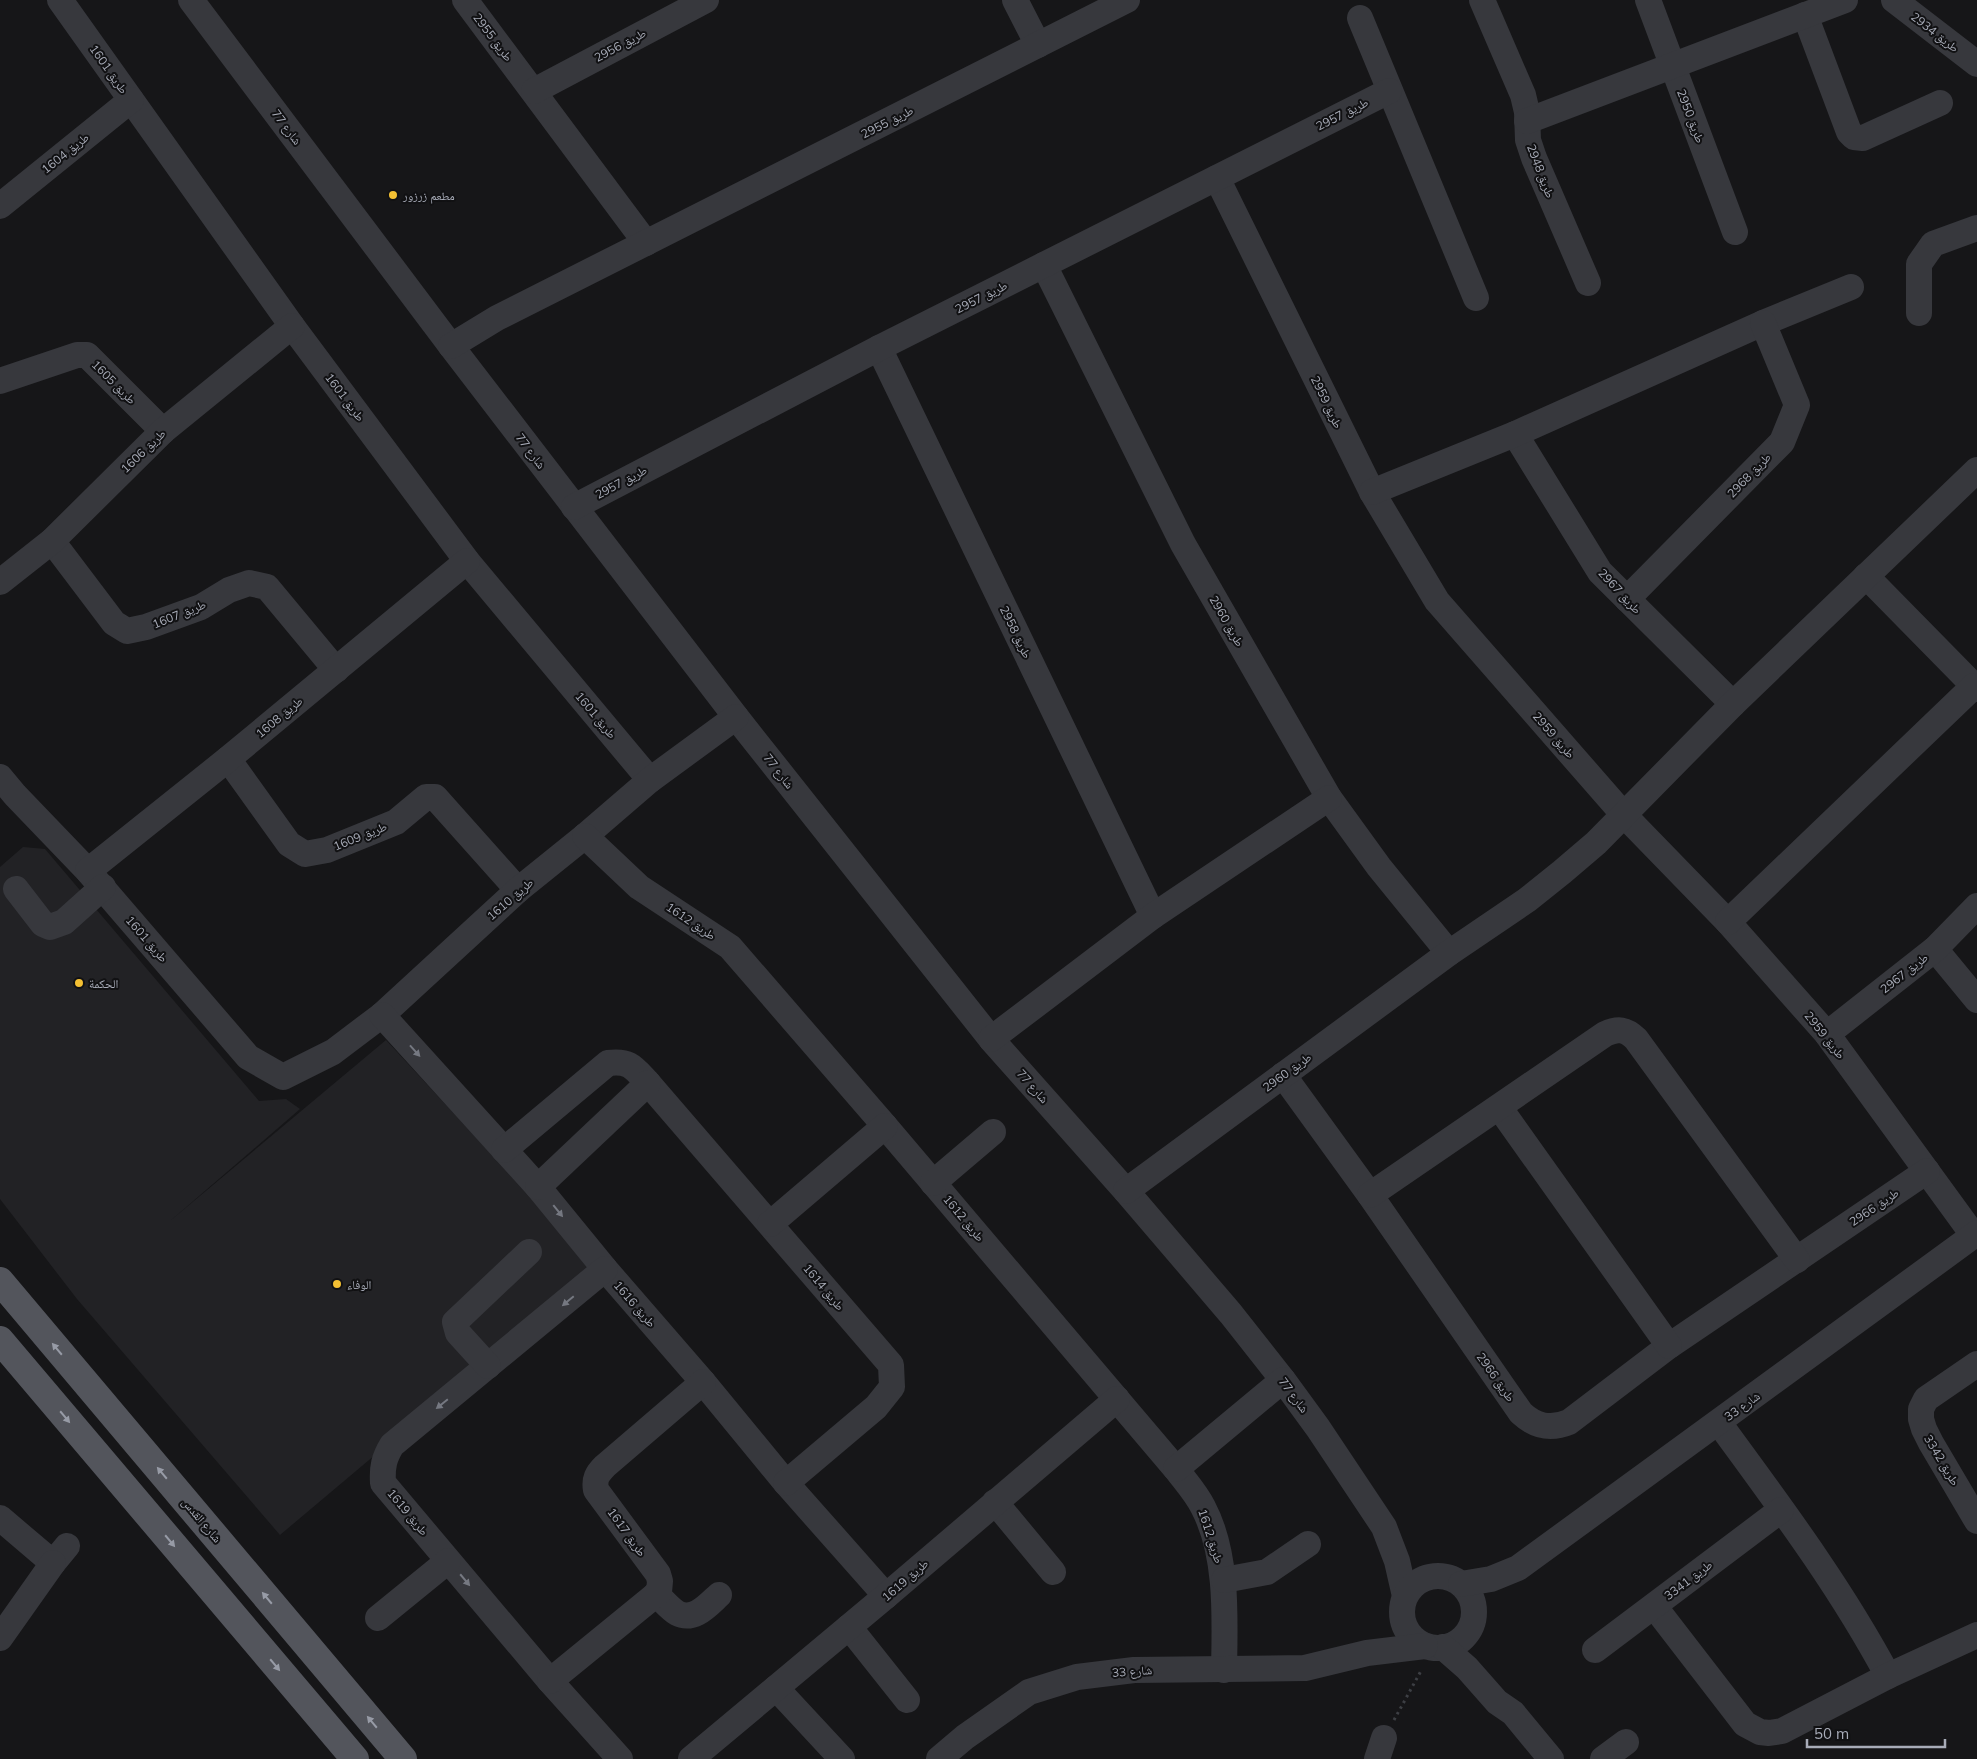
<svg xmlns="http://www.w3.org/2000/svg" width="1977" height="1759" viewBox="0 0 1977 1759" font-family="Mulish,'Noto Naskh Arabic',sans-serif">
<style>
.built{fill:#222225}
.lines{fill:none;stroke-linecap:round;stroke-linejoin:round}
.path{stroke:#3d3f44;stroke-width:3;stroke-dasharray:2.5 4;stroke-linecap:butt}
.minor{stroke:#37383d;stroke-width:26}
.major{stroke:#53555c;stroke-width:28}
.oneway{fill:#757881}
.oneway2{fill:#979ba6}
.poi-dot{fill:#f4c033;stroke:#111113;stroke-width:2}
.labels{text-anchor:middle;dominant-baseline:central;stroke-width:4;stroke-linejoin:round;paint-order:stroke}
.street-label{font-size:12px;fill:#a8acb8;stroke:#111113}
.poi-label{font-size:12px;fill:#a8acb8;stroke:#111113;text-anchor:start}
</style>
<rect width="100%" height="100%" fill="#161618"/>
<path class="built" d="M23 847 45 849 259 1101 286 1099 300 1109 170 1221 386 1040 597 1268 280 1535 77 1299 0 1199V867Z"/>
<g class="lines">
<path class="path" d="M1394 1720 1422 1669"/>
<g class="minor">
<path d="M60 0 292 326 467 561 650 780"/>
<path d="M191 0 451 346 736 717 991 1039 1126 1191 1231 1314 1283 1380 1318 1428 1384 1527 1397 1561 1405 1596"/>
<path d="M465 0 646 243"/>
<path d="M1015 0 1038 45"/>
<path d="M1482 0 1523 95 1527 112 1528 140 1534 158 1588 283"/>
<path d="M1648 0 1735 232"/>
<path d="M1894 0 1977 64"/>
<path d="M1805 15 1849 132 1854 137 1863 138 1940 103"/>
<path d="M1360 18 1476 298"/>
<path d="M534 91 706 0"/>
<path d="M1527 121 1845 0"/>
<path d="M1217 178 1372 492 1437 601 1624 815 1728 922 1827 1034 1974 1236"/>
<path d="M0 206 131 100"/>
<path d="M1044 265 1183 544 1329 798 1379 867 1449 953"/>
<path d="M1919 313V264L1933 244 1977 228"/>
<path d="M451 346 497 318 1127 0"/>
<path d="M879 348 1153 916"/>
<path d="M0 381 77 355H87L163 431"/>
<path d="M1515 434 1600 572 1733 704"/>
<path d="M1372 492 1515 434 1763 323 1851 287"/>
<path d="M574 507 879 348 1389 91"/>
<path d="M52 541 114 623 127 631 146 627 201 607 229 590 249 583 267 587 336 670"/>
<path d="M1866 576 1977 689"/>
<path d="M0 582 52 541 163 431 292 326"/>
<path d="M1627 599 1782 442 1797 405 1763 323"/>
<path d="M228 759 289 844 305 854 327 850 396 822 426 797H435L518 890"/>
<path d="M0 777 15 795 88 871 248 1057 283 1077 333 1052 382 1015 518 890 585 836 650 780 736 717"/>
<path d="M585 836 639 887 730 947 885 1126 1176 1469C1185 1481 1196 1493 1203 1507 1228 1554 1225 1618 1224 1670"/>
<path d="M88 871 228 759 467 561"/>
<path d="M16 889 43 924 50 927 64 922 103 887"/>
<path d="M1728 922 1974 686"/>
<path d="M1935 949 1977 1000"/>
<path d="M382 1015 538 1187 605 1269 703 1382 786 1483 886 1596"/>
<path d="M1827 1034 1935 949 1977 906"/>
<path d="M991 1039 1153 916 1329 798"/>
<path d="M1283 1075 1370 1195 1521 1413C1535 1426 1550 1430 1569 1422L1669 1346 1927 1171"/>
<path d="M1499 1107 1669 1346"/>
<path d="M504 1150 608 1063C630 1060 634 1068 648 1083L891 1365 892 1387 876 1407 786 1483"/>
<path d="M933 1183 993 1132"/>
<path d="M538 1187 648 1083"/>
<path d="M1126 1191 1449 953 1527 900 1562 872 1596 843 1733 704 1977 470"/>
<path d="M1370 1195 1605 1034C1618 1028 1626 1029 1636 1039L1797 1260"/>
<path d="M770 1224 885 1126"/>
<path d="M605 1269 392 1445C384 1458 382 1467 383 1483L550 1681 620 1759"/>
<path d="M1977 1364 1926 1399 1921 1409V1419L1924 1429 1931 1443 1977 1521"/>
<path d="M488 1366 458 1333 455 1322 529 1252"/>
<path d="M1719 1423C1779 1505 1840 1586 1888 1676"/>
<path d="M1176 1469 1283 1380"/>
<path d="M995 1502 1053 1572"/>
<path d="M0 1518 53 1563 67 1546"/>
<circle cx="1438" cy="1612" r="36"/>
<path d="M1224 1580 1267 1572 1308 1544"/>
<path d="M1461 1584 1491 1579 1518 1568 1977 1233"/>
<path d="M656 1594C662 1599 670 1609 677 1613 694 1622 708 1605 719 1595"/>
<path d="M1654 1606 1745 1724 1760 1732 1769 1733 1782 1731 1888 1676 1977 1635"/>
<path d="M378 1618 448 1561"/>
<path d="M849 1627 907 1700"/>
<path d="M0 1638 53 1563"/>
<path d="M1443 1647 1467 1668 1497 1702 1513 1713 1551 1759"/>
<path d="M1595 1650 1781 1510"/>
<path d="M550 1681 659 1592 660 1581 658 1574 596 1490C594 1479 597 1474 605 1466L703 1382"/>
<path d="M776 1688 842 1759"/>
<path d="M691 1759 886 1596 1117 1399"/>
<path d="M939 1759 965 1737 1029 1692 1077 1677 1134 1670 1305 1668 1367 1653 1425 1646"/>
<path d="M1377 1759 1384 1738"/>
<path d="M1603 1759 1626 1742"/>
</g>
<g class="major">
<path d="M0 1281 403 1759"/>
<path d="M0 1340 355 1759"/>
</g>
</g>
<defs><path id="oneway-solid" d="M-6-.8H1V-3.2L6.5 0L1 3.2V.8H-6Z" transform="scale(1.25)"/></defs>
<g class="oneway">
<use href="#oneway-solid" transform="translate(415 1051) rotate(48)"/>
<use href="#oneway-solid" transform="translate(558 1211) rotate(51)"/>
<use href="#oneway-solid" transform="translate(568 1301) rotate(140)"/>
<use href="#oneway-solid" transform="translate(442 1404) rotate(141)"/>
<use href="#oneway-solid" transform="translate(465 1580) rotate(50)"/>
</g>
<g class="oneway2">
<use href="#oneway-solid" transform="translate(57 1349) rotate(-130)"/>
<use href="#oneway-solid" transform="translate(65 1417) rotate(50)"/>
<use href="#oneway-solid" transform="translate(162 1473) rotate(-130)"/>
<use href="#oneway-solid" transform="translate(170 1541) rotate(50)"/>
<use href="#oneway-solid" transform="translate(267 1598) rotate(-130)"/>
<use href="#oneway-solid" transform="translate(275 1665) rotate(50)"/>
<use href="#oneway-solid" transform="translate(372 1722) rotate(-130)"/>
</g>
<g class="poi-dot">
<circle cx="393" cy="195" r="5"/>
<circle cx="79" cy="983" r="5"/>
<circle cx="337" cy="1284" r="5"/>
</g>
<g class="labels">
<g class="street-label">
<text transform="translate(1935 32) rotate(38)">طريق 2934</text>
<text transform="translate(493 37) rotate(53)">طريق 2955</text>
<text transform="translate(620 45) rotate(-28)">طريق 2956</text>
<text transform="translate(109 69) rotate(55)">طريق 1601</text>
<text transform="translate(1342 114) rotate(-27)">طريق 2957</text>
<text transform="translate(1691 116) rotate(69)">طريق 2950</text>
<text transform="translate(887 122) rotate(-27)">طريق 2955</text>
<text transform="translate(287 127) rotate(53)">شارع 77</text>
<text transform="translate(65 153) rotate(-39)">طريق 1604</text>
<text transform="translate(1541 171) rotate(69)">طريق 2948</text>
<text transform="translate(981 297) rotate(-27)">طريق 2957</text>
<text transform="translate(114 382) rotate(45)">طريق 1605</text>
<text transform="translate(345 397) rotate(53)">طريق 1601</text>
<text transform="translate(1327 402) rotate(64)">طريق 2959</text>
<text transform="translate(143 451) rotate(-44)">طريق 1606</text>
<text transform="translate(531 451) rotate(53)">شارع 77</text>
<text transform="translate(1749 475) rotate(-46)">طريق 2968</text>
<text transform="translate(621 482) rotate(-28)">طريق 2957</text>
<text transform="translate(1620 591) rotate(47)">طريق 2967</text>
<text transform="translate(179 614) rotate(-22)">طريق 1607</text>
<text transform="translate(1227 621) rotate(60)">طريق 2960</text>
<text transform="translate(1016 632) rotate(64)">طريق 2958</text>
<text transform="translate(596 715) rotate(50)">طريق 1601</text>
<text transform="translate(279 717) rotate(-40)">طريق 1608</text>
<text transform="translate(1554 735) rotate(49)">طريق 2959</text>
<text transform="translate(779 771) rotate(52)">شارع 77</text>
<text transform="translate(360 836) rotate(-22)">طريق 1609</text>
<text transform="translate(510 899) rotate(-41)">طريق 1610</text>
<text transform="translate(691 921) rotate(34)">طريق 1612</text>
<text transform="translate(147 939) rotate(49)">طريق 1601</text>
<text transform="translate(1904 973) rotate(-38)">طريق 2967</text>
<text transform="translate(1825 1035) rotate(51)">طريق 2959</text>
<text transform="translate(1287 1072) rotate(-36)">طريق 2960</text>
<text transform="translate(1033 1086) rotate(48)">شارع 77</text>
<text transform="translate(1874 1207) rotate(-34)">طريق 2966</text>
<text transform="translate(964 1218) rotate(50)">طريق 1612</text>
<text transform="translate(824 1287) rotate(50)">طريق 1614</text>
<text transform="translate(635 1304) rotate(49)">طريق 1616</text>
<text transform="translate(1496 1377) rotate(55)">طريق 2966</text>
<text transform="translate(1294 1395) rotate(53)">شارع 77</text>
<text transform="translate(1742 1406) rotate(-36)">شارع 33</text>
<text transform="translate(1942 1460) rotate(59)">طريق 3342</text>
<text transform="translate(408 1512) rotate(50)">طريق 1619</text>
<text transform="translate(202 1520) rotate(50)">شارع القدس</text>
<text transform="translate(627 1532) rotate(54)">طريق 1617</text>
<text transform="translate(1211 1536) rotate(72)">طريق 1612</text>
<text transform="translate(905 1580) rotate(-41)">طريق 1619</text>
<text transform="translate(1688 1580) rotate(-37)">طريق 3341</text>
<text transform="translate(1132 1671) rotate(-4)">شارع 33</text>
</g>
<g class="poi-label">
<text x="403" y="195">مطعم زرزور</text>
<text x="89" y="983">الحكمة</text>
<text x="347" y="1284">الوفاء</text>
</g>
</g>
<path d="M1807 1739v8h138v-8" fill="none" stroke="#a8acb8" stroke-width="2.5"/>
<text x="1814" y="1739" font-size="15" fill="#a8acb8" stroke="#111113" stroke-width="4" paint-order="stroke">50 m</text>
</svg>
